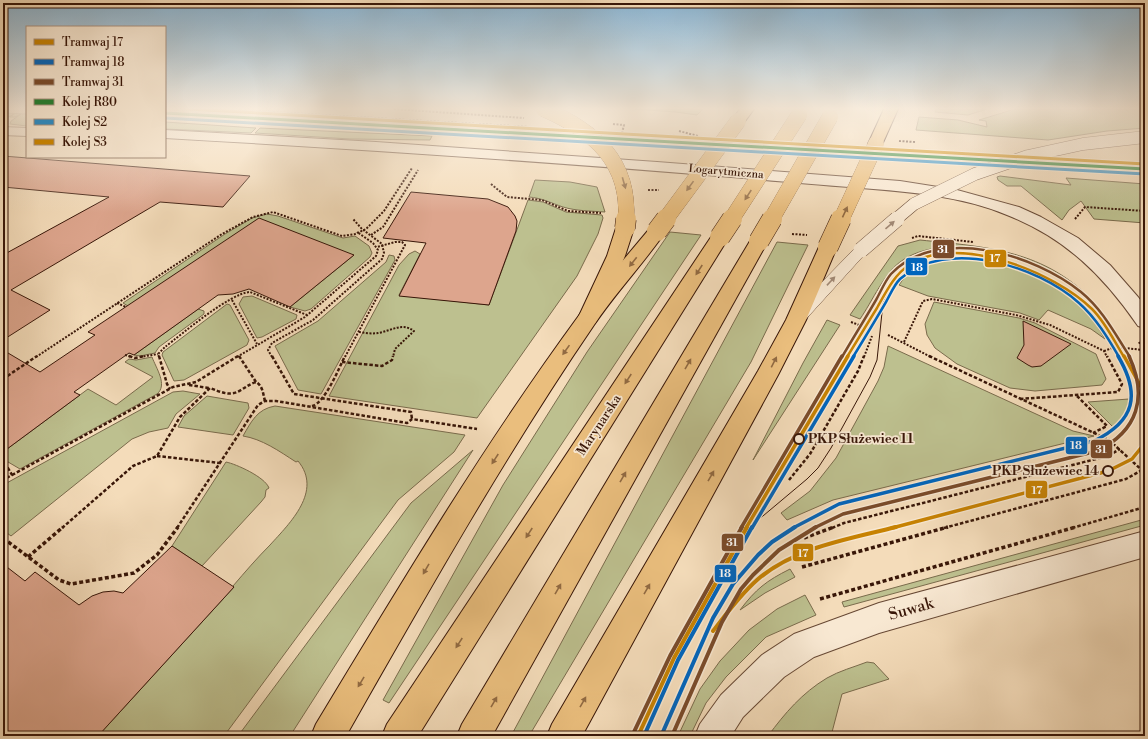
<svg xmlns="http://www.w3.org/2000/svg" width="1148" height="739" viewBox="0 0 1148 739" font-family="'Libre Bodoni',serif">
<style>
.green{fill:#bdc08f;stroke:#7a6b4c}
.building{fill:#dda58d;stroke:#381608}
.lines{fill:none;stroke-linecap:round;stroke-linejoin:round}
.service-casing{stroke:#674834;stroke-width:1}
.minor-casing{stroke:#674834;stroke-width:2}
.primary-casing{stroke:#381608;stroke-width:2}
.motorway-casing{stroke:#381608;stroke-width:2}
.path-far2{stroke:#381608;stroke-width:2;stroke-dasharray:2 1.5;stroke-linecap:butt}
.path-far1{stroke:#381608;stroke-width:2.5;stroke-dasharray:3.5 2;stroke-linecap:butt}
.path{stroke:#381608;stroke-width:3.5;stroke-dasharray:4 2.5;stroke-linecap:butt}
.service{fill:#f8e8d2;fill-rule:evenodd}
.minor{fill:#f8e8d2;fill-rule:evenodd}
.primary{fill:#eabe7d;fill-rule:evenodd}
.motorway{fill:#eabe7d;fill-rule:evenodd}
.tram-far1{stroke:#381608;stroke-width:1}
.tram{stroke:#381608;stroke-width:1.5}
.service-bridge-far1-casing{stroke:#674834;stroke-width:13;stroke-linecap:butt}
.service-bridge-casing{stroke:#674834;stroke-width:16;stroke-linecap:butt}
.primary-bridge-far1-casing{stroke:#381608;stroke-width:16;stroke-linecap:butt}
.primary-bridge-casing{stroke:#381608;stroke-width:21;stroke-linecap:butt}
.motorway-bridge-far1-casing{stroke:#381608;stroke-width:16;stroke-linecap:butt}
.motorway-bridge-casing{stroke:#381608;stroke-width:21;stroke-linecap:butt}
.service-bridge-far1{stroke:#f8e8d2;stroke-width:12}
.service-bridge{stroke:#f8e8d2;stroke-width:15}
.primary-bridge-far1{stroke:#eabe7d;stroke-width:16}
.primary-bridge{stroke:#eabe7d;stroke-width:20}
.motorway-bridge-far1{stroke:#eabe7d;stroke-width:16}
.motorway-bridge{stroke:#eabe7d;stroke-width:20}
.rail-1-casing{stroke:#f8e8d2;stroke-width:5}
.rail-2-casing{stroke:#f8e8d2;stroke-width:5}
.rail-3-casing{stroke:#f8e8d2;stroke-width:5}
.rail-1{stroke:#238132;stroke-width:3}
.rail-2{stroke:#2e8ec7;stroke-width:3}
.rail-3{stroke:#cd8802;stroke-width:3}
.tram-1-far2-casing{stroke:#f8e8d2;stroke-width:5}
.tram-1-far1-casing{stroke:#f8e8d2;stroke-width:6}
.tram-1-casing{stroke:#f8e8d2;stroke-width:7}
.tram-2-far2-casing{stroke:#f8e8d2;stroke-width:5}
.tram-2-far1-casing{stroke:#f8e8d2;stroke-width:6}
.tram-2-casing{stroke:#f8e8d2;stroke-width:7}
.tram-3-far2-casing{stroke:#f8e8d2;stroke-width:5}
.tram-3-far1-casing{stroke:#f8e8d2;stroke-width:6}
.tram-3-casing{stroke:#f8e8d2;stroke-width:7}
.tram-1-far2{stroke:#c78202;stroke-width:2.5}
.tram-1-far1{stroke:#c78202;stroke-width:3.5}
.tram-1{stroke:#c78202;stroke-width:4}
.tram-2-far2{stroke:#0065bd;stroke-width:2.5}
.tram-2-far1{stroke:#0065bd;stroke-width:3.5}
.tram-2{stroke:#0065bd;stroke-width:4}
.tram-3-far2{stroke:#7a4b2a;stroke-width:2.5}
.tram-3-far1{stroke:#7a4b2a;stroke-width:3.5}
.tram-3{stroke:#7a4b2a;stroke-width:4}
.oneway{fill:#916a42}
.oneway2{fill:#a28a77}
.stop-dot{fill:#f8e8d2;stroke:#381608;stroke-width:2}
.labels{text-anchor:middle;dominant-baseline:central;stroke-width:3.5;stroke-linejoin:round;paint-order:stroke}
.far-street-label{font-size:11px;fill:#381608;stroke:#f8e8d2}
.street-label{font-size:13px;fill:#381608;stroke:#f8e8d2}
.stop-label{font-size:13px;font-weight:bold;fill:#381608;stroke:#f8e8d2;text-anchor:start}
.near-street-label{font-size:16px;fill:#381608;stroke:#f8e8d2}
.line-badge{stroke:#f8e8d2;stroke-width:1.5}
.badge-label{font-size:11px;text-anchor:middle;font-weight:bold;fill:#fff}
</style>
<rect width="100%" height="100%" fill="#f4dcba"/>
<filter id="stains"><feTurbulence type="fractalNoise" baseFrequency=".005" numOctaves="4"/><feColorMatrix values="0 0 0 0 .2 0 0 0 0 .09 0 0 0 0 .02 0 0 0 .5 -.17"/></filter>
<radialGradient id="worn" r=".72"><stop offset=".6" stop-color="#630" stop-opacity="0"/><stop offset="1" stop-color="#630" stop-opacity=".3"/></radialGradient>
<g class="green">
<path d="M635 109H703L697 115 676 112Z"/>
<path d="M936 109H987L968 115 935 112Z"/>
<path d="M1015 109H1145V128L1107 131 1048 140 916 130 919 117 958 120 987 127 986 121 979 120Z"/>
<path d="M3 113 27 114V126L10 124 11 121 21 114 15 117H10L14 114 3 120Z"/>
<path d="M165 122 256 128 251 133 165 129Z"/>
<path d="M260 128 432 136 430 140 350 139 255 133Z"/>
<path d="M1000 176 1071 185 1066 178 1145 184V223L1094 219 1081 201 1069 210 1062 220 1021 186H1007L998 180 997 177Z"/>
<path d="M535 180 570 182 597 187 605 212C591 211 576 211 563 207 551 203 542 198 529 197Z"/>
<path d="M528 200 543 202 566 212 602 215 603 218 598 234 577 276 477 418 329 396 399 265 409 254 415 251 420 254 399 295 489 305Z"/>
<path d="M267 214 278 216 343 238 355 236 369 246 372 253 370 257 311 309 305 311 290 307 354 255 128 306 123 303 225 234 252 218Z"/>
<path d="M670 232 701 235 389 703 383 700 503 485 587 352Z"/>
<path d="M920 240C988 247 1045 250 1095 303 1055 266 954 226 903 260 885 271 872 302 860 319L850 315 898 246Z"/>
<path d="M777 242 808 245 751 362 529 736H511Z"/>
<path d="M389 255 394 256 395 260 321 394 298 390 275 346 318 321 386 262Z"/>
<path d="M960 257C1009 261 1054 277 1088 313 1095 321 1100 331 1105 339L1091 329 1048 310 1039 320 1020 313 928 296 899 285C915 261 932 259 960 257Z"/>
<path d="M252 296 297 315 296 319 262 337 257 338 239 304 243 297Z"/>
<path d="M934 302 1019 318 1035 323 1096 354 1106 379 1102 385 1035 391 1010 388 957 364 935 348 927 335 925 324Z"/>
<path d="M227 304 230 305 249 340 247 345 184 380 174 381 162 355 163 352Z"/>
<path d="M198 309 204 311V314L159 347 155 353 140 356 134 355Z"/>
<path d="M827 320 840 325 753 460 803 363Z"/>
<path d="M888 346 1073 431 1094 436 833 500 787 520 781 513 810 491 836 458 878 381 884 367Z"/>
<path d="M152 357C156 368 168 385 157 394L20 469 3 459V452L88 389 116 405 153 377 125 362 129 359 136 360Z"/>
<path d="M183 391 200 394 176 414 168 428 149 432 132 439 11 536 3 530V485L173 392Z"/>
<path d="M207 396 248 403 249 408 233 435 178 427 184 416Z"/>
<path d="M1129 399 1127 411 1113 427 1088 402Z"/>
<path d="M275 406 465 435 454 452 398 500 224 736H98L234 587 233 586C245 572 257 558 270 545 290 523 323 491 298 461L296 462C279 451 262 439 243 436 251 422 257 409 275 406Z"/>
<path d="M473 450 290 736H238L411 503Z"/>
<path d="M226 462C236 464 265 477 269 488L266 490 265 497 261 502 202 566 172 546Z"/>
<path d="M1145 519V525L844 607 842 602Z"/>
<path d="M790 569 795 577 765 593 740 610C756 589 766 581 790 569Z"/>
<path d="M805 595 816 615 766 637 726 677 706 703 690 736H678L700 689 720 661 749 630 777 609Z"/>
<path d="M867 662 874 663 889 679 842 694 831 736H768C785 713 802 693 827 678 839 671 854 667 867 662Z"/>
</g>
<g class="building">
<path d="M3 156 250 176 223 207 160 202 11 290 50 310 3 340V255L109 197 3 187Z"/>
<path d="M411 192 488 199 508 207 515 216 517 221 516 231 489 305 399 296 426 243 383 238Z"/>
<path d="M259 218 354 255 290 307 249 289 233 294 218 295 134 355 129 353 74 392 80 395 3 452V350L40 372 95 335 88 332Z"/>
<path d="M1023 321 1071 344 1041 366 1032 367 1028 365 1017 358 1024 345Z"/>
<path d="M172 546 234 587 98 736H3V564L25 581 35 572 79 605 92 596 103 592 114 591 123 593Z"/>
</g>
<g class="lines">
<defs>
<path id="service" d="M861 246 866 247 868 250 866 253 806 319 800 320 794 319 792 315 794 311 856 247Z"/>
<g id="minor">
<path d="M3 127 27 128V136L3 135Z"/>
<path d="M165 130 376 142 657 162 900 181 957 190 1019 207 1041 217 1078 238 1110 265 1138 297 1145 306V328L1138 326C1103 275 1065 238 1007 215 961 196 911 192 861 188 822 185 783 182 744 178 551 162 358 149 165 138Z"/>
<path d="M1145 531V557L879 633 814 657 784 677 743 717 731 736H695L700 724 721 695 762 655 794 634 879 603Z"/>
</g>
<g id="primary">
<path d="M740 109H754L743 124 738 125 733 124 731 121Z"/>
<path d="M884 109H898L881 147 876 149 871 147 868 144Z"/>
<path d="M657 226 663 227 666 231C644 263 616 292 594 325 504 457 425 597 346 736H311L316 724C400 585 484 445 580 314 602 284 627 256 651 227Z"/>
<path d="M720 232 726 233 729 237 418 736H382L387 724 711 237 714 233Z"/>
<path d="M759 236 765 237 768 241 492 736H457L462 724 750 241 753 237Z"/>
<path d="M828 241 834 243 837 247 806 320 778 375 582 736H547L552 724 758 371 786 320 819 247 822 243Z"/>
</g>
<path id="motorway" d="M625 223 631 224 634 228 625 256 598 318 595 323 588 325 581 323 578 318 607 256 616 228 619 224Z"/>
</defs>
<use href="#service" class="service-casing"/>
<use href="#minor" class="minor-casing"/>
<use href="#primary" class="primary-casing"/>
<use href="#motorway" class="motorway-casing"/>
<g class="path-far2">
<path d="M217 109 529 127"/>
<path d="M394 109 524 118"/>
<path d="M613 124 624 125 622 133"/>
<path d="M679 131 698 136"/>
<path d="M620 133 697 137"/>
<path d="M899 141 915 142"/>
<path d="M840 146H851"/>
<path d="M898 149 917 150"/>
<path d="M491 184 507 197 542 200 568 211 601 213"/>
<path d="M648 190H659"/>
<path d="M1075 219 1085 207 1145 211"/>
<path d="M792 234 807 235"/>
<path d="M371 235 383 227 418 170"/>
<path d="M912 238 918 236 973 242"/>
<path d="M232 300 257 344"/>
<path d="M117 303 126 307"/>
<path d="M851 322 859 325"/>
<path d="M359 332C365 333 372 334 378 333 391 331 402 322 414 331L395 349 393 357"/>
<path d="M888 335 931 357"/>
<path d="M904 342 923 301 932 299 1016 315 1050 325 1104 351 1107 357"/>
<path d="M1139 342 1145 353"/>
<path d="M1104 351 1115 347 1143 350"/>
<path d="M125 355 132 357"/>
<path d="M36 357 222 234 253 217 273 212 342 236 355 234 366 229 384 211 412 168"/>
<path d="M140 357 158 354"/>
<path d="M159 357 158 354 165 347C182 334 230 293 250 292L307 315"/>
<path d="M237 357 305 317 376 256 378 250 373 243 357 232"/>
<path d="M272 357 268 350 272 343 313 320 382 259 384 253 382 244 362 229 353 219"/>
<path d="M345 357 405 245 402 242H395L377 247"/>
<path d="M864 357 872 336"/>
</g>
<g class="path-far1">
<path d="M129 356 135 358 145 356"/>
<path d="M159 356 167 384 170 389"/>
<path d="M239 356 256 382"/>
<path d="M272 356 294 394 411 412 412 419"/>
<path d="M929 356 1109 440 1145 473"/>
<path d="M342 362 382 366 392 360 393 356"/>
<path d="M3 379 37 356"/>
<path d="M189 385 209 388"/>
<path d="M1077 396 1107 426 1093 433"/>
<path d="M1020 399 1118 392 1122 384 1107 356"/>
<path d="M312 406C325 403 339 368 345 356"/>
<path d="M157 456 220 463"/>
<path d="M3 465 8 468 12 475 3 480"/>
<path d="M12 475 173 387 196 382 238 356"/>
<path d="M789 480 810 454 858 371 864 356"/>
<path d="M62 528 133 466 157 456 180 417 210 388C221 392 230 397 241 390 246 387 250 384 256 382 263 386 263 394 265 401"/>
<path d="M177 528 258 405 265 401H276L407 423 412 419 477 429"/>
<path d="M832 528 844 523 1108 456 1120 449"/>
<path d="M944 528 1126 479 1142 470"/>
<path d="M1072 528 1145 507"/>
</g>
<g class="path">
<path d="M3 538 59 580 71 584 134 573 157 555 178 527"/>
<path d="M804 538 834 527"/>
<path d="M28 557 63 527"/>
<path d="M802 567 948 527"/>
<path d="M820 599 1076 527"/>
</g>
<use href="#service" class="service"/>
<use href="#minor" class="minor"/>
<use href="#primary" class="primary"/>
<use href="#motorway" class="motorway"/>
<path class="tram-far1" d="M752 528 757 521 807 479 818 468 831 448 870 377 877 360 883 303 889 288"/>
<path class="tram" d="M729 557 753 527"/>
<defs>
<path id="service-bridge-far1" d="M895 220 914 204 975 174 1028 156 1083 144 1145 137"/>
<path id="service-bridge" d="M861 250 897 219"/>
<g id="primary-bridge-far1">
<path d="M665 220 738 121"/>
<path d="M731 220 799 115"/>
<path d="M771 220 830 117"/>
<path d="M841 220 876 144"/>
</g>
<g id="primary-bridge">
<path d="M657 231 666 219"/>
<path d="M720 237 732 219"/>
<path d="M759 241 772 219"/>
<path d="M828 247 841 219"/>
</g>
<path id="motorway-bridge-far1" d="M544 109C594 131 630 161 626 220"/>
<path id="motorway-bridge" d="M625 228 626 219"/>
</defs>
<use href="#service-bridge-far1" class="service-bridge-far1-casing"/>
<use href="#service-bridge" class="service-bridge-casing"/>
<use href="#primary-bridge-far1" class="primary-bridge-far1-casing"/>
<use href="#primary-bridge" class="primary-bridge-casing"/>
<use href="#motorway-bridge-far1" class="motorway-bridge-far1-casing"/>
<use href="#motorway-bridge" class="motorway-bridge-casing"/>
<use href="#service-bridge-far1" class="service-bridge-far1"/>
<use href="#service-bridge" class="service-bridge"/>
<use href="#primary-bridge-far1" class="primary-bridge-far1"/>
<use href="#primary-bridge" class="primary-bridge"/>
<use href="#motorway-bridge-far1" class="motorway-bridge-far1"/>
<use href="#motorway-bridge" class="motorway-bridge"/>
<defs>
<path id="rail-1" d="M165 113 1145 169"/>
<path id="rail-2" d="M165 118 1145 174"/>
<path id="rail-3" d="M189 109 1145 164"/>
</defs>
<use href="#rail-1" class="rail-1-casing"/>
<use href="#rail-2" class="rail-2-casing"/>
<use href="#rail-3" class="rail-3-casing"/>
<use href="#rail-1" class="rail-1"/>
<use href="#rail-2" class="rail-2"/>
<use href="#rail-3" class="rail-3"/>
<defs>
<path id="tram-1-far2" d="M847 357C857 341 867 324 877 308 886 292 894 275 909 265 957 232 1056 273 1092 309 1106 323 1114 341 1124 357"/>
<g id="tram-1-far1">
<path d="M1124 356 1145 394"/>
<path d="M746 528 848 356"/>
<path d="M892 528 1108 471 1132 459 1145 443"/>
</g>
<g id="tram-1">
<path d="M713 631C727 613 740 595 757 580 795 547 849 539 896 527"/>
<path d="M638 736 674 658 747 527"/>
</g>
<path id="tram-2-far2" d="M853 357C864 339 875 321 886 302 890 295 894 285 900 279 947 237 1038 266 1079 303 1096 318 1108 338 1119 357"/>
<g id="tram-2-far1">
<path d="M752 528 854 356"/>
<path d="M793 528 839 504 1094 441C1135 421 1141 395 1118 356"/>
</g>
<g id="tram-2">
<path d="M662 734 713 618 733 584 758 555 772 542 795 527"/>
<path d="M644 736 678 660 752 527"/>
</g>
<path id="tram-3-far2" d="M842 357C853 338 865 319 876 300 881 291 885 281 891 274 938 224 1036 255 1081 292 1103 310 1115 334 1130 357"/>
<g id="tram-3-far1">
<path d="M741 528 842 356"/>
<path d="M814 528 843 514 1097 451C1138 431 1148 397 1129 356"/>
</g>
<g id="tram-3">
<path d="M633 734 670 656 742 527"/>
<path d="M672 736 722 622 741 589 753 575 779 550 816 527"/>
</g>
</defs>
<use href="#tram-1-far2" class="tram-1-far2-casing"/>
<use href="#tram-1-far1" class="tram-1-far1-casing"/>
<use href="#tram-1" class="tram-1-casing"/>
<use href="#tram-2-far2" class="tram-2-far2-casing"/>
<use href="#tram-2-far1" class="tram-2-far1-casing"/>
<use href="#tram-2" class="tram-2-casing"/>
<use href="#tram-3-far2" class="tram-3-far2-casing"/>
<use href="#tram-3-far1" class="tram-3-far1-casing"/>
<use href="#tram-3" class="tram-3-casing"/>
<use href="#tram-1-far2" class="tram-1-far2"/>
<use href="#tram-1-far1" class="tram-1-far1"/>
<use href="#tram-1" class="tram-1"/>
<use href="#tram-2-far2" class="tram-2-far2"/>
<use href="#tram-2-far1" class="tram-2-far1"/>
<use href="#tram-2" class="tram-2"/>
<use href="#tram-3-far2" class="tram-3-far2"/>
<use href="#tram-3-far1" class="tram-3-far1"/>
<use href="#tram-3" class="tram-3"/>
</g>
<defs><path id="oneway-solid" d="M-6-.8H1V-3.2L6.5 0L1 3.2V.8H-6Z"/></defs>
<g class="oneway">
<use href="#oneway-solid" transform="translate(624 183) rotate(74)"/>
<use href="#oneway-solid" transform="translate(690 186) rotate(126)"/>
<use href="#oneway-solid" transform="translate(748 195) rotate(123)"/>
<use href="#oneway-solid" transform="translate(845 212) rotate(-65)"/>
<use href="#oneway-solid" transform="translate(633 262) rotate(128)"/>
<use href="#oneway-solid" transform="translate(699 270) rotate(123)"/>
<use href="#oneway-solid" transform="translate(566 350) rotate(125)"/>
<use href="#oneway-solid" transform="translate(774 362) rotate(-63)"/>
<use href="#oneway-solid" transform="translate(688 364) rotate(-60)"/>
<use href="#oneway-solid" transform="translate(628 379) rotate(123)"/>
<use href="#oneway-solid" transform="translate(495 459) rotate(123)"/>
<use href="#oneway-solid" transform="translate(711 476) rotate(-60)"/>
<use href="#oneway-solid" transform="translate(623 477) rotate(-60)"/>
<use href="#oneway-solid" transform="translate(529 533) rotate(123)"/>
<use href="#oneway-solid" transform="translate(426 569) rotate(120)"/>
<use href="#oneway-solid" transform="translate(558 589) rotate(-60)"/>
<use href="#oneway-solid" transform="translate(647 589) rotate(-60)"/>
<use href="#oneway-solid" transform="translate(459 643) rotate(123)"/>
<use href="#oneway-solid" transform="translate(361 682) rotate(121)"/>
<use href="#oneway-solid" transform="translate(494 702) rotate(-60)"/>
<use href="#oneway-solid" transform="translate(583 702) rotate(-60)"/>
</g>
<g class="oneway2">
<use href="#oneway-solid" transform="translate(890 225) rotate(-41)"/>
<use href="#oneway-solid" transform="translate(831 281) rotate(-47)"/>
</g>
<linearGradient id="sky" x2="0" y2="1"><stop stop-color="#8ab6d5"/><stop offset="0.51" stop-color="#faefe0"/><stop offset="1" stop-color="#faefe0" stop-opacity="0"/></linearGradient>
<rect width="1148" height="213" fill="url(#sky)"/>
<g class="stop-dot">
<circle cx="799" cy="439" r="5"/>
<circle cx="1108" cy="471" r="5"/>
</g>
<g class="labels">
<g class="far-street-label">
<text transform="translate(726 172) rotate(5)">Logarytmiczna</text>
</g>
<g class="street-label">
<text transform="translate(599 425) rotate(-57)">Marynarska</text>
</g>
<g class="stop-label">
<text x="808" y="439">PKP Służewiec 11</text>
<text x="1099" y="471" text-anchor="end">PKP Służewiec 14</text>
</g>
<g class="near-street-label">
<text transform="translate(911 609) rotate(-16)">Suwak</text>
</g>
</g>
<g class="line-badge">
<rect x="932" y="239" width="23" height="20" rx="4" fill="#7a4b2a"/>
<rect x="984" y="249" width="23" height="19" rx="4" fill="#c78202"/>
<rect x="905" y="257" width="23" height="19" rx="4" fill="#0065bd"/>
<rect x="1065" y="436" width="23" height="19" rx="4" fill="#0065bd"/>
<rect x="1090" y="439" width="23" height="20" rx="4" fill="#7a4b2a"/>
<rect x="1025" y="480" width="23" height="19" rx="4" fill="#c78202"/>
<rect x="721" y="533" width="23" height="19" rx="4" fill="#7a4b2a"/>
<rect x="792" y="543" width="22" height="19" rx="4" fill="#c78202"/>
<rect x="714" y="564" width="23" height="19" rx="4" fill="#0065bd"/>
</g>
<g class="badge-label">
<text x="943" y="253">31</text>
<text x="995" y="262">17</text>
<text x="917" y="271">18</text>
<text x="1076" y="449">18</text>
<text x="1101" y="453">31</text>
<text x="1037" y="494">17</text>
<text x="732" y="546">31</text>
<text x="803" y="557">17</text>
<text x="725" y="577">18</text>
</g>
<rect width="1148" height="739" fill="none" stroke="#f4dcba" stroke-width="16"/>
<rect x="4" y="4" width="1140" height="731" fill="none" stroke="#381608" stroke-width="2"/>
<rect x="8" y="8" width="1132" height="723" fill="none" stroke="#381608"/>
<rect x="26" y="26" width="140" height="132" fill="#f8e8d2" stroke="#ab9481"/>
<rect x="34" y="39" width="20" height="6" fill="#c78202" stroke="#ab9481"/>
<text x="62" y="46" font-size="12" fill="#381608">Tramwaj 17</text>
<rect x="34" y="59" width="20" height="6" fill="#0065bd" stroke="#ab9481"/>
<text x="62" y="66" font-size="12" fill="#381608">Tramwaj 18</text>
<rect x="34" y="79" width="20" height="6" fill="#7a4b2a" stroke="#ab9481"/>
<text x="62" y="86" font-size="12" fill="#381608">Tramwaj 31</text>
<rect x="34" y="99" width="20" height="6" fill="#238132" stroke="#ab9481"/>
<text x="62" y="106" font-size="12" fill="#381608">Kolej R80</text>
<rect x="34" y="119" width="20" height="6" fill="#2e8ec7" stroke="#ab9481"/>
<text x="62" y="126" font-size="12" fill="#381608">Kolej S2</text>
<rect x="34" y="139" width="20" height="6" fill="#cd8802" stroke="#ab9481"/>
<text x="62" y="146" font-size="12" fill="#381608">Kolej S3</text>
<rect width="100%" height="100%" filter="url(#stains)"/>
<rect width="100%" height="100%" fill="url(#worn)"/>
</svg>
